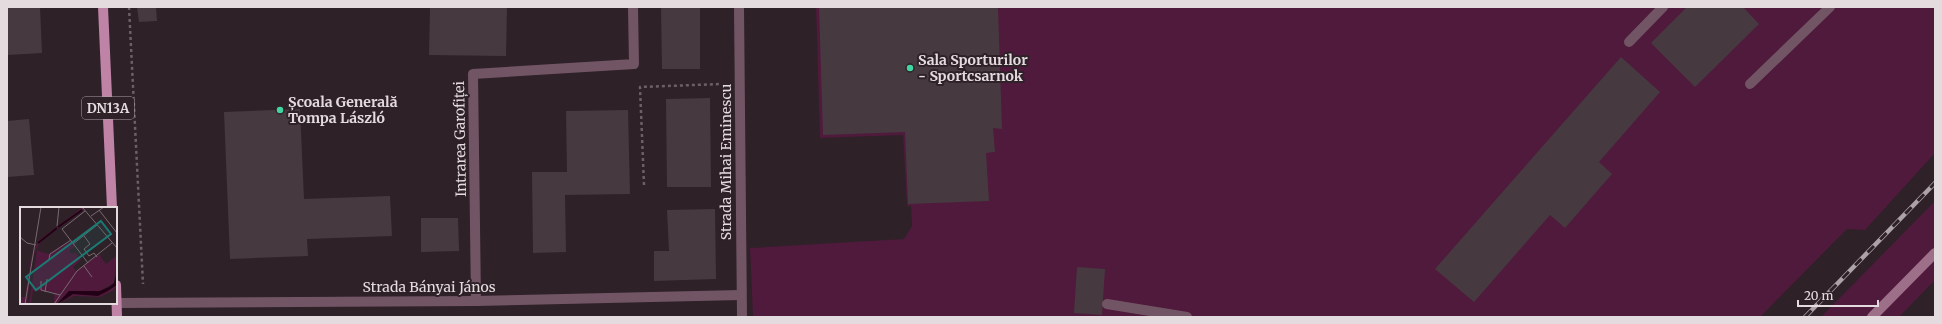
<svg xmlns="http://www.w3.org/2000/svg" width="1942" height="324" viewBox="0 0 1942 324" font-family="Merriweather,serif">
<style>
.green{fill:#4f1a3b}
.building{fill:#473940}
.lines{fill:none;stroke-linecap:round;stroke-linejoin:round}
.path{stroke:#6c6066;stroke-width:2.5;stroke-dasharray:3 3;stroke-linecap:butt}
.service{stroke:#725565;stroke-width:10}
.minor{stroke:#725565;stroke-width:10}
.secondary{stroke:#9e6f89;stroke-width:10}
.primary{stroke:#bf83a5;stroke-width:10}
.rail-casing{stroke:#aca2a7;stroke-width:4.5}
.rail{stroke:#2e2128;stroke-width:3;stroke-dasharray:9;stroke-linecap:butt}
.poi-dot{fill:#42d4a1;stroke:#2e2128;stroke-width:1.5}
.labels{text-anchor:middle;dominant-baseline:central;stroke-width:4;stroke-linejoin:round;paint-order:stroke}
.shield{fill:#2e2128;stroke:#ada3a8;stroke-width:1}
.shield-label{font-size:13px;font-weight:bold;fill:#e4dbdf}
.poi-label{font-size:14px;font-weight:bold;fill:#e4dbdf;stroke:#2e2128;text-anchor:start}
.street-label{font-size:14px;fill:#e4dbdf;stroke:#2e2128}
.inset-river{fill:none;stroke:#230015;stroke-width:2}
.inset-road{fill:none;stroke:#776b71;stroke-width:1}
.view{fill:#1a7b74;fill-opacity:0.15;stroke:#1a7b74;stroke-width:2}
.inset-edge{fill:none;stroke:#e4dbdf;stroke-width:2}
</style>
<rect width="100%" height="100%" fill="#2e2128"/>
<g class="green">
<path d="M816 7H1935V153L1865 230 1847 229 1760 317H753L750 248 904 239 912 226 911 206H907L903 135 820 138Z"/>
<path d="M1935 201V280L1899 317H1821Z"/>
</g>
<g class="building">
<path d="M7 7H40L42 53 7 55Z"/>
<path d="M137 7H156L157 21 139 22Z"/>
<path d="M430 7H507L506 56 429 55Z"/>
<path d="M661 7H700V69H662Z"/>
<path d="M819 7H998L1002 129 993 128 995 152 986 153 989 201 908 204 905 132 823 135Z"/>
<path d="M1687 7H1743L1759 24 1695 87 1651 43Z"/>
<path d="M1621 57 1660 92 1599 162 1612 174 1565 228 1550 215 1474 302 1435 269Z"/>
<path d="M710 98 711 187H667L666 99Z"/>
<path d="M300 109 304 199 390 196 392 236 307 239 308 256 230 259 224 112Z"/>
<path d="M628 110 630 194 565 195 566 252 533 253 532 172H567L566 111Z"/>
<path d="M29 119 34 175 7 177V121Z"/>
<path d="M715 209 716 279 654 281V251H669L667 210Z"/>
<path d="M421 218H458L459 251 421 252Z"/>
<path d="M1077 267 1105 269 1102 315 1074 313Z"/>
</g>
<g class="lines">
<g class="path">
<path d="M129 7 143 284"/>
<path d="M644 185 640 87 721 84"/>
</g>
<g class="service">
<path d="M1629 42 1663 7"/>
<path d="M1750 84 1830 7"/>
<path d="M476 301 473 74 634 64 633 7"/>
<path d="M1107 304 1187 317"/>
</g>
<g class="minor">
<path d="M739 7 742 317"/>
<path d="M117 303 476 301 741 295"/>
</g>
<path class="secondary" d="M1872 317 1935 253"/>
<g class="primary">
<path d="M103 7 112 208"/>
<path d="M116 285 117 317"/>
</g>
<defs>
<path id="rail" d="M1805 317 1935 183"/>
</defs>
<use href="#rail" class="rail-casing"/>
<use href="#rail" class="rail"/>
</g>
<g class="poi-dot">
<circle cx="910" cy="68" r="4"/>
<circle cx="280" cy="110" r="4"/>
</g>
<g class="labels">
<rect class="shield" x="82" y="97" width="52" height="22" rx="3"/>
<g class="shield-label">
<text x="108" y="108">DN13A</text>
</g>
<g class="poi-label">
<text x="918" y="60">Sala Sporturilor<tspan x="918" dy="16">- Sportcsarnok</tspan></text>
<text x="288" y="102">Școala Generală<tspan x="288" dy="16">Tompa László</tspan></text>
</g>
<g class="street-label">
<text transform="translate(460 139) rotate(-91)">Intrarea Garofiței</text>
<text transform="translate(726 162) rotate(-90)">Strada Mihai Eminescu</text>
<text x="429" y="287">Strada Bányai János</text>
</g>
</g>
<g transform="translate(20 207)">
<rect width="97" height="97" fill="#2e2128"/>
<path d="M63 0H66L24 32 18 39 13 49 7 97H0V90H5L11 51 18 34ZM51 34 55 39 49 44 52 47 55 45 61 53 53 60 56 64 79 47 86 57 97 48 94 76 80 84H50L37 97 34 95V85L13 84 11 97H9L17 43 28 47ZM97 78 94 83 80 90 54 89 41 97 53 87 78 88Z" fill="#4f1a3b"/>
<path d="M97 65V78L86 85 78 89 53 87 37 97 49 84H80L89 80 94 76Z" fill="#230015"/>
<path class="inset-river" d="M38 20 62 3M18 36 37 21"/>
<path class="inset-road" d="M62 0 97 41M79 3 97 26M65 4 42 22 68 56M71 9 84 0M37 19 39 0M64 29 70 37 64 42 69 49 74 46 77 50M0 30 7 36 16 38M53 37 77 18M29 52 30 47 51 33M64 59 72 70M21 74V83L40 88M25 85 27 72M5 97 21 0M34 97 57 64 92 36"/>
<path class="view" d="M81 14 91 27 16 83 6 70Z"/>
<rect width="97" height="97" class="inset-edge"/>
</g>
<rect width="1942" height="324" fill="none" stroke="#e4dbdf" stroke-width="16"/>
<path d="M1798 300v6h80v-6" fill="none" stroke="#e4dbdf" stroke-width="2"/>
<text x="1804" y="300" font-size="12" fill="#e4dbdf" stroke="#2e2128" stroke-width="3" paint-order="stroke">20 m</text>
</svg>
